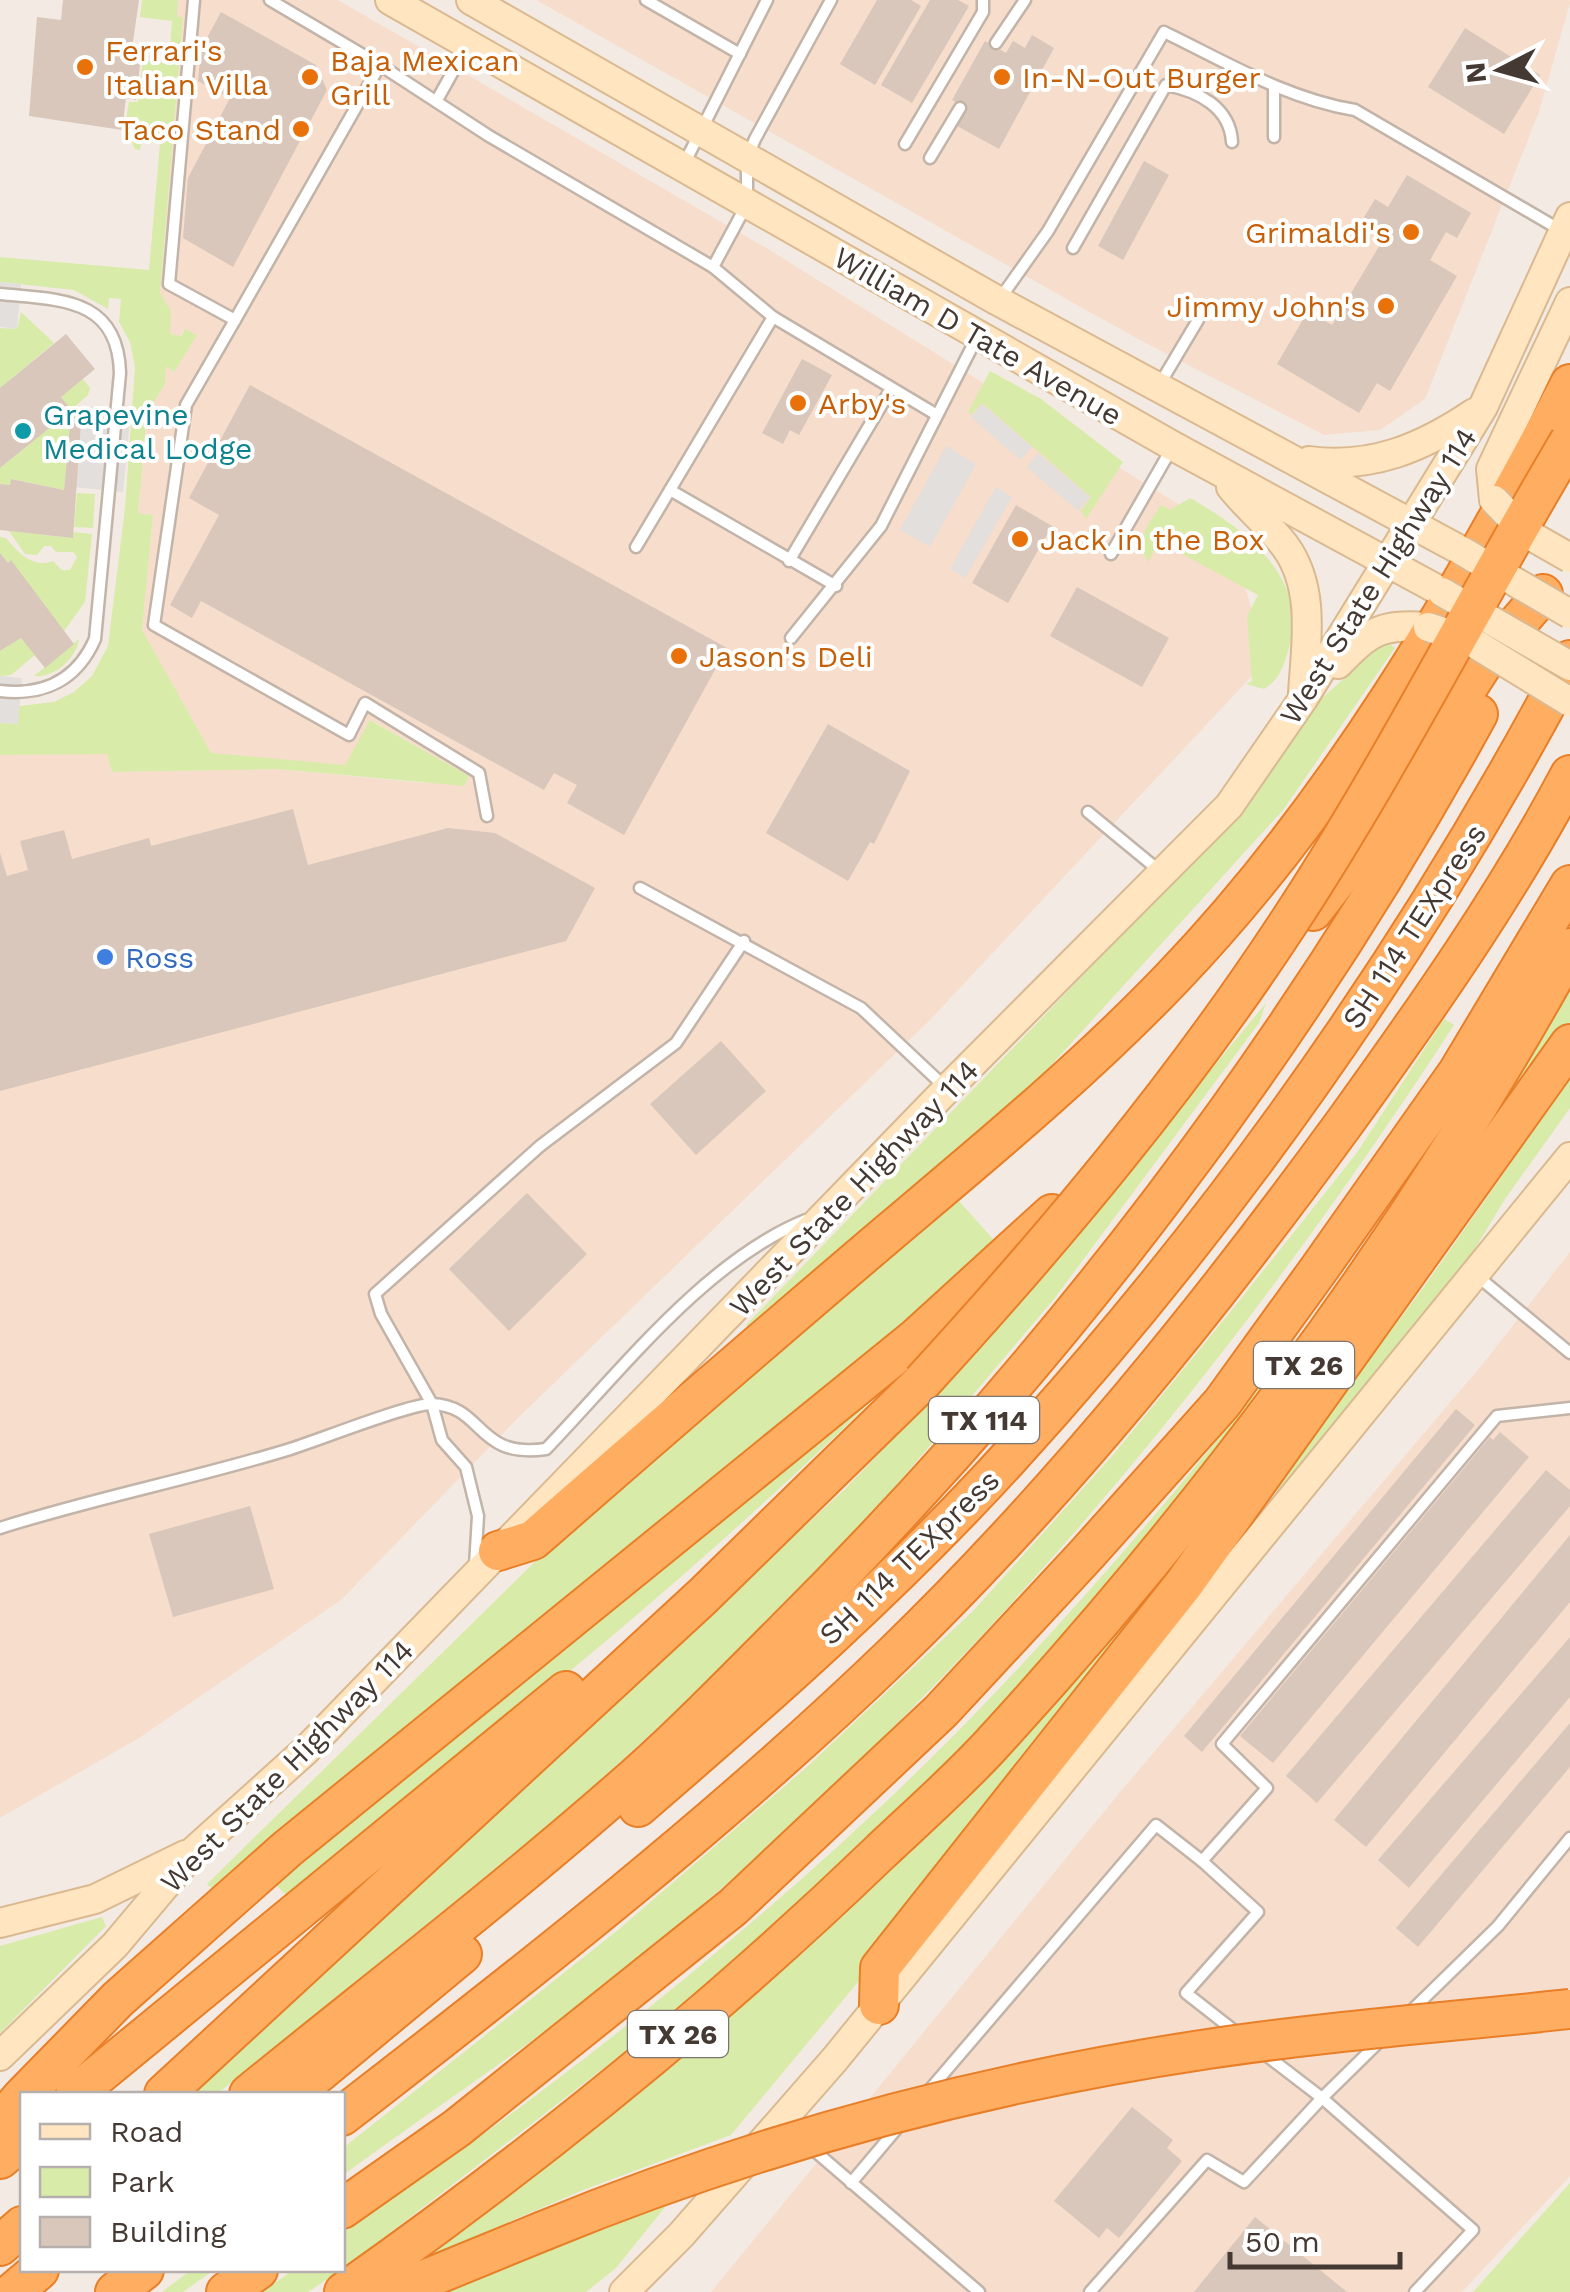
<svg xmlns="http://www.w3.org/2000/svg" width="1570" height="2292" viewBox="0 0 1570 2292" font-family="'Work Sans',sans-serif">
<style>
.commercial{fill:#f7ddcb}
.green{fill:#d8eba8}
.parking{fill:#e3dfdc}
.building{fill:#d8c7ba}
.lines{fill:none;stroke-linecap:round;stroke-linejoin:round}
.lane-casing{stroke:#c2b4a8;stroke-width:15}
.secondary-casing{stroke:#dab991;stroke-width:32}
.highway-casing{stroke:#e87f28;stroke-width:42}
.lane{stroke:#fff;stroke-width:10}
.secondary{stroke:#ffe5c0;stroke-width:28}
.highway{stroke:#ffae61;stroke-width:38}
.secondary-bridge-casing{stroke:#dab991;stroke-width:32;stroke-linecap:butt}
.highway-bridge-casing{stroke:#e87f28;stroke-width:42;stroke-linecap:butt}
.secondary-bridge{stroke:#ffe5c0;stroke-width:28}
.highway-bridge{stroke:#ffae61;stroke-width:38}
.food-dot{fill:#e8710a;stroke:#fff;stroke-width:4}
.culture-dot{fill:#0f9aa8;stroke:#fff;stroke-width:4}
.shop-dot{fill:#3f7fe0;stroke:#fff;stroke-width:4}
.labels{text-anchor:middle;dominant-baseline:central;stroke-width:8;stroke-linejoin:round;paint-order:stroke}
.shield{fill:#fff;stroke:#7d7570;stroke-width:2.5}
.shield-label{font-size:28px;font-weight:bold;fill:#453a33}
.food-label{font-size:30px;fill:#c56008;stroke:#fff;text-anchor:start}
.street-label{font-size:30px;fill:#453a33;stroke:#fff}
.culture-label{font-size:30px;fill:#0d838f;stroke:#fff;text-anchor:start}
.shop-label{font-size:30px;fill:#366cbe;stroke:#fff;text-anchor:start}
</style>
<rect width="100%" height="100%" fill="#f3ebe3"/>
<g class="commercial">
<path d="M178 0H338L768 249 1231 537 1266 661 928 1022 520 1416 341 1600 139 1738 0 1818V755L108 753 112 772 278 769 423 783 469 776 371 720 345 765 211 754 142 630 153 515 138 513 147 413 165 384 166 365 173 372 197 335 184 330 180 336 170 334 160 294 183 19 177 17Z"/>
<path d="M536 0H1570V3L1539 112 1425 399 1380 430 1324 435 1136 338Z"/>
<path d="M1570 1252V2176L1462 2292H711L1121 1791 1486 1360Z"/>
</g>
<g class="green">
<path d="M142 0H178L177 16 183 18 160 293 171 311 170 334 181 336 185 329 197 335 174 372 166 366 165 384 147 413 138 513 153 515 142 630 211 753 345 765 370 720 469 776 464 786 278 769 112 772 107 754 0 755V723L17 724 19 706 54 702 74 692 92 676 108 646 125 508 135 367 130 342 119 322 121 299 109 298 108 309 74 290 0 282V257L149 270 160 144 141 142 140 150 135 149 125 126 129 102H138L143 60 169 64 172 21 140 17Z"/>
<path d="M21 312 54 343 0 388V328L17 329Z"/>
<path d="M990 371 1041 399 1123 462 1086 519 1081 511 1091 497 982 403 971 415 968 412Z"/>
<path d="M83 379 90 388 88 395 71 410 61 397Z"/>
<path d="M63 417 70 425 64 490 12 479 10 485 0 484V468Z"/>
<path d="M77 493 95 494 93 528 74 527Z"/>
<path d="M1190 498C1245 529 1312 580 1288 651 1283 668 1279 680 1264 689L1246 684 1252 681 1247 616 1258 595 1162 543 1170 529 1167 527 1148 562C1135 539 1148 524 1161 505L1170 510Z"/>
<path d="M9 531 72 538 73 532 92 534 85 602 64 631 11 561 8 563 0 553V537L6 538C18 553 34 569 53 561L62 570H70L77 557 73 552H56L51 546H44L37 555 25 554Z"/>
<path d="M21 638 35 655 11 675 0 676V651Z"/>
<path d="M79 639C76 659 54 678 34 676Z"/>
<path d="M1386 641 1395 648 1283 810 1025 1094 752 1331 746 1325 1175 880 1253 793 1320 700Z"/>
<path d="M1570 982V1022L1429 1217Z"/>
<path d="M1266 1003 1259 1023 1054 1299 849 1541 705 1684 571 1807 217 2094H190L844 1490 985 1343Z"/>
<path d="M1444 1019 1454 1025C1225 1378 952 1705 624 1970 534 2043 436 2107 343 2175V2148L618 1930 808 1766 974 1610 1113 1455 1232 1310 1356 1154Z"/>
<path d="M1570 1079V1108L1505 1199 1453 1285 1279 1493 1273 1487 1424 1287Z"/>
<path d="M958 1200 1001 1248 214 1890 207 1884 602 1496 807 1321Z"/>
<path d="M1402 1204 1292 1365 988 1729 713 1984 343 2269V2233C399 2191 459 2153 515 2111 669 1997 832 1860 966 1723 1125 1560 1265 1385 1402 1204Z"/>
<path d="M913 1360C719 1555 506 1728 287 1896L274 1883Z"/>
<path d="M1170 1565 1177 1575 907 1923 731 2135 583 2190 390 2273 802 1948 923 1838Z"/>
<path d="M102 1917 106 1926 0 2033V1946Z"/>
<path d="M1570 2183V2292H1473Z"/>
<path d="M670 2201 616 2268 586 2292H447Z"/>
<path d="M191 2270H214L183 2292H162Z"/>
<path d="M293 2270H341L308 2292H263Z"/>
</g>
<g class="parking">
<path d="M0 282 21 284 17 329 0 327Z"/>
<path d="M982 404 1032 447 1020 460 971 417Z"/>
<path d="M93 406 131 410 123 492 74 487 78 417Z"/>
<path d="M946 446 976 464 930 547 900 530Z"/>
<path d="M1038 453 1090 497 1078 511 1027 467Z"/>
<path d="M996 487 1012 497 965 578 950 569Z"/>
<path d="M0 676 22 678 18 724 0 723Z"/>
</g>
<g class="building">
<path d="M63 0H139L130 62 140 64 136 100 126 98 122 130 29 116 37 17 61 20Z"/>
<path d="M877 0H911L921 6 875 85 840 64Z"/>
<path d="M930 0H958L969 6 912 103 881 85Z"/>
<path d="M221 12 316 65 327 90 233 267 183 238 188 178 230 98 198 81 201 49Z"/>
<path d="M1465 28 1540 75 1504 134 1428 87Z"/>
<path d="M1032 35 1054 48 999 149 957 126 966 108 952 100 985 41 1006 53 1013 41 1025 48Z"/>
<path d="M1144 161 1169 175 1123 260 1098 246Z"/>
<path d="M1407 175 1471 213 1457 238 1446 232 1430 260 1457 276 1390 391 1377 383 1359 413 1277 364 1308 311 1332 325 1384 238 1360 224 1375 199 1388 207Z"/>
<path d="M66 334 95 369 61 397 81 422 73 538 0 530V484L10 485 11 479 64 490 70 425 63 417 0 468V388Z"/>
<path d="M802 359 832 375 799 435 790 430 783 444 762 433Z"/>
<path d="M250 385 727 648 624 835 567 803 577 785 554 773 544 790 201 601 192 618 170 605 219 515 189 498Z"/>
<path d="M1016 505 1052 526 1008 603 972 583Z"/>
<path d="M0 553 8 563 11 560 74 644 45 668 21 638 0 651Z"/>
<path d="M1077 587 1169 638 1142 687 1050 636Z"/>
<path d="M828 724 910 771 874 844 870 842 848 881 766 833Z"/>
<path d="M293 809 308 865 448 828 495 833 595 888 566 941 0 1091V853L7 876 28 870 20 841 64 830 72 859 149 838 151 846Z"/>
<path d="M721 1041 766 1091 696 1155 650 1104Z"/>
<path d="M527 1193 587 1254 509 1331 449 1269Z"/>
<path d="M1456 1409 1475 1425 1202 1752 1184 1736Z"/>
<path d="M1500 1432 1529 1457 1273 1763 1240 1736 1490 1437 1493 1440Z"/>
<path d="M1546 1470 1570 1490V1506L1317 1803 1286 1776Z"/>
<path d="M250 1506 274 1589 173 1617 149 1534Z"/>
<path d="M1570 1535V1602L1366 1847 1334 1820Z"/>
<path d="M1570 1637V1697L1409 1888 1378 1860Z"/>
<path d="M1570 1723V1767L1418 1947 1396 1928Z"/>
<path d="M1132 2107 1173 2140 1167 2148 1182 2161 1119 2238 1107 2228 1099 2238 1054 2201Z"/>
<path d="M1255 2217 1347 2292H1194Z"/>
</g>
<g class="lines">
<defs>
<g id="lane">
<path d="M194 0 169 284 235 320 186 405 154 625 349 735 365 703 479 773 487 816"/>
<path d="M270 0 380 65"/>
<path d="M646 0 740 54"/>
<path d="M996 43 1025 0"/>
<path d="M1274 86V137"/>
<path d="M437 100 466 48"/>
<path d="M905 144 983 12V0"/>
<path d="M930 158 960 108"/>
<path d="M683 166 767 0"/>
<path d="M1073 248 1166 85C1198 91 1230 107 1232 142"/>
<path d="M713 267 773 317 937 415"/>
<path d="M0 294C59 300 118 297 120 373L95 639C77 680 44 696 0 691"/>
<path d="M999 300 1048 231 1164 32C1226 62 1287 99 1355 110L1562 231"/>
<path d="M235 320 380 65 489 136 713 267 747 204V158L755 139 831 0"/>
<path d="M1158 387 1198 320"/>
<path d="M670 490 773 317"/>
<path d="M636 547 670 490 836 586"/>
<path d="M1111 554 1173 446"/>
<path d="M789 561 891 389"/>
<path d="M791 638 881 526 976 339"/>
<path d="M1088 812 1162 873"/>
<path d="M640 888 861 1008 946 1088"/>
<path d="M1476 1275 1570 1353"/>
<path d="M0 1528C94 1498 192 1479 287 1450 314 1442 411 1403 432 1404 485 1406 475 1459 546 1449 620 1372 706 1260 806 1220"/>
<path d="M475 1566 478 1516 466 1467 442 1440 432 1404 381 1314 375 1294 540 1146 676 1043 744 941"/>
<path d="M1202 1861 1258 1912 1186 1993 1237 2033"/>
<path d="M1408 2014 1498 1926 1570 1838"/>
<path d="M1262 2052 1322 2098 1381 2040"/>
<path d="M926 2094 1156 1825 1202 1861 1267 1788 1222 1744 1497 1416 1570 1408"/>
<path d="M809 2146 979 2292"/>
<path d="M851 2183 899 2126"/>
<path d="M1090 2292 1207 2160 1244 2182 1322 2098 1473 2230 1415 2292"/>
</g>
<g id="secondary">
<path d="M390 0 1173 446 1442 592"/>
<path d="M471 0 998 301 1462 551"/>
<path d="M1309 461C1372 469 1422 448 1474 413"/>
<path d="M1231 487C1248 508 1269 525 1285 546 1316 588 1306 644 1303 693"/>
<path d="M1494 500 1491 469 1570 302"/>
<path d="M1338 664C1371 630 1381 624 1428 627"/>
<path d="M0 1923 95 1899 185 1855"/>
<path d="M0 2056 115 1945 195 1850 305 1751 947 1089 1229 806 1303 699 1483 407 1570 217"/>
<path d="M624 2292 681 2235 835 2059 1570 1157"/>
</g>
<g id="highway">
<path d="M1313 911 1383 820 1484 662 1543 594"/>
<path d="M498 1551 533 1540C652 1436 771 1333 891 1231 987 1150 1085 1069 1172 978 1337 806 1461 594 1570 384"/>
<path d="M638 1807C766 1697 894 1584 1007 1460 1228 1218 1417 949 1570 660"/>
<path d="M879 2005 880 1968 1184 1584 1570 1044"/>
<path d="M25 2094 118 1999 287 1849 916 1338 1052 1214"/>
<path d="M75 2094 566 1691"/>
<path d="M164 2094 703 1596 922 1382"/>
<path d="M249 2094C372 1994 498 1897 618 1792 675 1743 727 1689 780 1636 1053 1365 1293 1052 1478 714"/>
<path d="M293 2094 462 1954"/>
<path d="M342 2116C532 1969 721 1821 893 1655 1060 1493 1208 1310 1345 1122 1425 1011 1506 896 1570 775"/>
<path d="M0 2123 22 2097"/>
<path d="M0 2159 22 2140"/>
<path d="M342 2209 457 2128 733 1907 941 1711 1086 1555 1222 1403 1319 1269 1458 1072 1570 885"/>
<path d="M0 2246 22 2226"/>
<path d="M13 2292 39 2270"/>
<path d="M115 2292 144 2270"/>
<path d="M226 2292 258 2270"/>
<path d="M344 2292C532 2159 712 2014 878 1854 916 1818 956 1783 991 1745 1214 1502 1411 1237 1570 948"/>
<path d="M394 2292 543 2231"/>
</g>
</defs>
<use href="#lane" class="lane-casing"/>
<use href="#secondary" class="secondary-casing"/>
<use href="#highway" class="highway-casing"/>
<use href="#lane" class="lane"/>
<use href="#secondary" class="secondary"/>
<use href="#highway" class="highway"/>
<defs>
<g id="secondary-bridge">
<path d="M1494 500 1526 533 1570 558"/>
<path d="M1462 551 1570 614"/>
<path d="M1442 592 1570 666"/>
<path d="M1428 627 1469 640 1570 702"/>
</g>
<g id="highway-bridge">
<path d="M922 1382C1054 1238 1180 1088 1287 925 1390 769 1474 601 1570 440"/>
<path d="M543 2231C755 2144 980 2083 1208 2049 1328 2031 1450 2022 1570 2009"/>
</g>
</defs>
<use href="#secondary-bridge" class="secondary-bridge-casing"/>
<use href="#highway-bridge" class="highway-bridge-casing"/>
<use href="#secondary-bridge" class="secondary-bridge"/>
<use href="#highway-bridge" class="highway-bridge"/>
</g>
<g class="food-dot">
<circle cx="85" cy="67" r="10"/>
<circle cx="310" cy="77" r="10"/>
<circle cx="1002" cy="77" r="10"/>
<circle cx="301" cy="129" r="10"/>
<circle cx="1411" cy="232" r="10"/>
<circle cx="1386" cy="306" r="10"/>
<circle cx="798" cy="403" r="10"/>
<circle cx="1020" cy="539" r="10"/>
<circle cx="679" cy="656" r="10"/>
</g>
<circle class="culture-dot" cx="23" cy="431" r="10"/>
<circle class="shop-dot" cx="105" cy="957" r="10"/>
<g class="labels">
<g class="shield">
<rect x="1254" y="1342" width="100" height="46" rx="8"/>
<rect x="929" y="1397" width="110" height="46" rx="8"/>
<rect x="628" y="2011" width="100" height="46" rx="8"/>
</g>
<g class="shield-label">
<text x="1304" y="1365">TX 26</text>
<text x="984" y="1420">TX 114</text>
<text x="678" y="2034">TX 26</text>
</g>
<g class="food-label">
<text x="105" y="50">Ferrari's<tspan x="105" dy="34">Italian Villa</tspan></text>
<text x="330" y="60">Baja Mexican<tspan x="330" dy="34">Grill</tspan></text>
<text x="1022" y="77">In-N-Out Burger</text>
<text x="281" y="129" text-anchor="end">Taco Stand</text>
<text x="1391" y="232" text-anchor="end">Grimaldi's</text>
<text x="1366" y="306" text-anchor="end">Jimmy John's</text>
<text x="818" y="403">Arby's</text>
<text x="1040" y="539">Jack in the Box</text>
<text x="699" y="656">Jason's Deli</text>
</g>
<g class="street-label">
<text transform="translate(978 336) rotate(30)">William D Tate Avenue</text>
<text transform="translate(1378 576) rotate(-58)">West State Highway 114</text>
<text transform="translate(1414 926) rotate(-57)">SH 114 TEXpress</text>
<text transform="translate(854 1188) rotate(-46)">West State Highway 114</text>
<text transform="translate(909 1557) rotate(-44)">SH 114 TEXpress</text>
<text transform="translate(287 1766) rotate(-45)">West State Highway 114</text>
</g>
<g class="culture-label">
<text x="43" y="414">Grapevine<tspan x="43" dy="34">Medical Lodge</tspan></text>
</g>
<g class="shop-label">
<text x="125" y="957">Ross</text>
</g>
</g>
<rect x="20" y="2092" width="325" height="180" fill="#ffffff" stroke="#b5b0ad" stroke-width="2.5"/>
<rect x="40" y="2124" width="50" height="15" fill="#ffe5c0" stroke="#b5b0ad" stroke-width="2.5"/>
<text x="110" y="2142" font-size="30" fill="#453a33">Road</text>
<rect x="40" y="2167" width="50" height="30" fill="#d8eba8" stroke="#b5b0ad" stroke-width="2.5"/>
<text x="110" y="2192" font-size="30" fill="#453a33">Park</text>
<rect x="40" y="2217" width="50" height="30" fill="#d8c7ba" stroke="#b5b0ad" stroke-width="2.5"/>
<text x="110" y="2242" font-size="30" fill="#453a33">Building</text>
<g transform="translate(1500 70) rotate(264)" stroke="#ffffff" stroke-width="8" paint-order="stroke">
<path d="M0-8L18 38L0 25L-18 38Z" fill="#453a33"/>
<text y="-15" font-size="28" font-weight="bold" text-anchor="middle" fill="#453a33">N</text>
</g>
<path d="M1230 2252v15h170v-15" fill="none" stroke="#453a33" stroke-width="5"/>
<text x="1245" y="2252" font-size="30" fill="#453a33" stroke="#ffffff" stroke-width="8" paint-order="stroke">50 m</text>
</svg>
